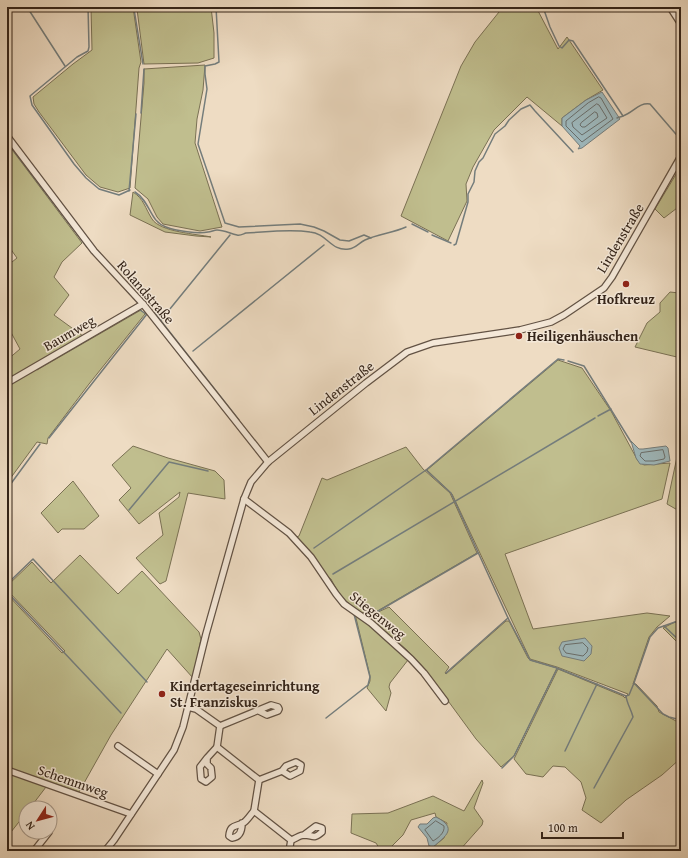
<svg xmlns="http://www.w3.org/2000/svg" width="688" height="858" viewBox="0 0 688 858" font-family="'Gentium Book Plus',serif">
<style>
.green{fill:#c0be8e;stroke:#7a7154}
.water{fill:#9eb9be;stroke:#747d7c}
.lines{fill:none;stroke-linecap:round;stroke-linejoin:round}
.shore{stroke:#696e6c;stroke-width:1}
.stream{stroke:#747d7c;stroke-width:1.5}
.minor-casing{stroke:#625244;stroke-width:8}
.minor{stroke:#f4e8d8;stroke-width:5.5}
.poi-dot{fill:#8f2418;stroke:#f4e8d8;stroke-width:1.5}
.labels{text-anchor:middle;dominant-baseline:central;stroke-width:3;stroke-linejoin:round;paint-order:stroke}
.street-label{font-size:14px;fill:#342419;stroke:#f4e8d8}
.poi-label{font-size:14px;font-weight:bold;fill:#342419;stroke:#f4e8d8;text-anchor:start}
</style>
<rect width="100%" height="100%" fill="#eedcc3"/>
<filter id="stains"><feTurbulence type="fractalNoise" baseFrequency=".005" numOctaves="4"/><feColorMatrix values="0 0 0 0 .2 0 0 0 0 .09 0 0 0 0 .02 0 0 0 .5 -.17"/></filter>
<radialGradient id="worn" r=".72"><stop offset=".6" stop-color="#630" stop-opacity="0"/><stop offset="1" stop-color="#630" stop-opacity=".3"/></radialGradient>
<g class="green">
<path d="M91 7H133L141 62 139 68 130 188 118 192 100 187 86 175 39 112 34 104 33 97 73 64 92 50Z"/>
<path d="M138 7H211L214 33V58L198 63 144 64 137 9Z"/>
<path d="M503 7H536L558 49 567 37 603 90 586 100 562 118V126L527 97 494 130 473 167 466 184 467 201 448 241 401 216 461 66 475 42Z"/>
<path d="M205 65 203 90 197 119 195 143 222 227 200 231 163 224 157 217 148 199 135 188 144 83V69Z"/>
<path d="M7 143 82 243 62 262 54 277 69 295 54 315 83 336 34 365 37 370 141 310 145 314 89 384 48 438 47 444 37 442 7 483V360L20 349 7 325V266L17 258 7 244Z"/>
<path d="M681 166V205L664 218 655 209Z"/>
<path d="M133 192C144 199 145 208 152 219 160 232 197 234 211 237L196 236 165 232 130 215Z"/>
<path d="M681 291V358L635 347 647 323 660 312V303L670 292 679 293Z"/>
<path d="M558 360 582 368 611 411 638 461 644 465 670 463 662 499 505 554 533 629 647 613 670 616 657 627 649 637 633 684H636L657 706 659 712 676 721 681 722V758L662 775 626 800 601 823 582 810 586 798 581 782 565 767 553 766 543 777 526 774 514 759 558 669 623 696 625 698 628 694 557 667 530 659 452 494 427 470Z"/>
<path d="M681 438V512L667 504Z"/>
<path d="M133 446 168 458 215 471 224 480 225 499 188 493 166 581 160 584 136 558 163 535 159 513 179 497 180 492 139 524 119 500 131 488 112 465Z"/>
<path d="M406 447 423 469 450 493 477 553 374 613V614L389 607 449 667 445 673 446 674 506 621H509L528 658 530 660 557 668 514 756 501 767 476 739 424 668 407 650 363 612 362 613C347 603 339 596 331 579L329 578 308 550 296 537 299 536 322 478 327 480Z"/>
<path d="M73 481 99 516 84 529H62L58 533 41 513Z"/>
<path d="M80 555 118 594 142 571 199 632 201 639 193 678 167 649 111 735 79 792 7 767V594L62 653 65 651 7 590V586L32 562 51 583Z"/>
<path d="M355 614 371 626 408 660 390 683 389 687 391 693 386 711 367 688 370 681V676Z"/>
<path d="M681 619V646L663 628Z"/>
<path d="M7 773 46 787 30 808H26V813L11 832H7Z"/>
<path d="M482 780 483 783 474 808 483 821 482 825 459 851H432L433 847 444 838 447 823 436 817 435 813 411 820 403 835 392 846 395 851H381L376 843 351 833 352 814 388 813 433 796 464 811Z"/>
</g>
<g class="water">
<path d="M602 92 620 119 582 148 578 149 580 146 562 126V118L586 100Z"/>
<path d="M631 441 639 449H643L666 446 668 448 670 461 654 465 640 464 636 458Z"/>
<path d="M585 638 592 646 591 654 584 661 562 656 559 648 562 642Z"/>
<path d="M436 817C458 828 446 836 433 847L429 846 427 838 418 827 420 824H427L433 818Z"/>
</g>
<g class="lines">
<g class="shore">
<path d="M599 97 601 98 613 119 582 142 566 126V121L588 103Z"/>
<path d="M597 104 599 105 607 118 582 135 573 127 572 123Z"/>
<path d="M595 112 597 113 598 117 585 127H582L580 125 581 123Z"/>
<path d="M663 450 665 457 664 459 654 461H645L640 456 641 453Z"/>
<path d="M583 643 588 648 587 652 583 656 566 653 563 649 565 645Z"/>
<path d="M436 821 444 826C445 833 438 838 433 841L425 830Z"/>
</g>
<g class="stream">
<path d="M27 7 65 66"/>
<path d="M88 7 89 47 88 51 77 57 30 96 32 105 74 164 86 178 99 189 119 195 130 190"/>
<path d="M135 7 134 9 143 64"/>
<path d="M216 7 219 62 215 64 205 66V74L207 89 198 144 225 223 239 227 300 224 314 227 324 231 340 240 349 241 364 235 371 238"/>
<path d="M543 7 550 27 559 46 562 48 569 40 573 41 623 116"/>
<path d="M141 113 144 69"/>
<path d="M617 118C619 117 621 117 623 116 633 113 639 102 650 104L681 140"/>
<path d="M7 142 87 247"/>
<path d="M129 191 136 114"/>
<path d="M135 192C151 202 149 221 166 227 176 231 198 234 208 232 211 232 214 230 217 230 224 230 231 234 237 235 240 236 243 234 246 233 267 232 289 229 310 232 327 233 331 252 349 249 356 248 359 243 365 240 378 234 393 233 406 227"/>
<path d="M412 224 428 232"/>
<path d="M432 235 451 243"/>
<path d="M454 245 456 244 468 202V194L474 182 475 171 479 162 483 158 495 134 505 126 509 120 521 109 530 105 535 111 573 152"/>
<path d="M138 310H140L146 314"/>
<path d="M154 312 239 420"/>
<path d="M161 320 230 235"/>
<path d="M193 351 324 245"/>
<path d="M568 361 584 366 631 442"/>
<path d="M598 416 611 409"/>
<path d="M49 438 147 314"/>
<path d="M677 463 681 465"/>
<path d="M426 470 451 493 508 618 530 660 557 668 626 696 629 695 634 683 650 637 658 628 675 622 681 623"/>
<path d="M7 489 40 444"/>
<path d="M129 510 169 462 208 471"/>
<path d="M314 548 426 470 558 359 564 360"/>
<path d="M333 574 595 418"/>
<path d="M7 584 33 559 147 682"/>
<path d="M7 592 121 713"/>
<path d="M375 613 478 553"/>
<path d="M664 626 681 642"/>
<path d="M446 673 508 618"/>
<path d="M634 683 663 714 669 717 681 720"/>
<path d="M326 718 368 685 370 677 354 614"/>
<path d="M565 751 597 684"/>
<path d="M502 768 514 756 557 669"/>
<path d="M594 788 633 717C631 709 627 704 626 696"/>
</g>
<defs>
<g id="minor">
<path d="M670 7 681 24"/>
<path d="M7 136 94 251 143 304 268 462"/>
<path d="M7 383 143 304"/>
<path d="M244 499 289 533 311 557 336 594 344 604 371 623 411 659 424 673 445 701"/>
<path d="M188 707 196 709 220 726 217 747 259 780 254 811 291 840 290 846 292 851"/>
<path d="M220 726 271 705 278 707 279 709 278 711 267 715 257 710"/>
<path d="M118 746 158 774"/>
<path d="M207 758 200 767 201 779 206 782 212 777 211 768 207 764V758L217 747"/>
<path d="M7 770 131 814"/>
<path d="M259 780 282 771 286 766 296 762 301 765 300 771 290 776 282 771"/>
<path d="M50 816 52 819 50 827"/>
<path d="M242 823C242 831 240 837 232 838L229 836C230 824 236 827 243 823 247 821 251 814 254 811"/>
<path d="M291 840C295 839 300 835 304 835 313 835 313 840 322 832V828L316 826 304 835"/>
<path d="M34 851 49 832"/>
<path d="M105 851 114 840 174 750 183 727 206 634 244 499 251 482 268 462 366 383 407 352 433 343 520 330 551 322 564 315 604 288 612 277 681 156"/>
<path d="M680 851 681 850"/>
</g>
</defs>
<use href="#minor" class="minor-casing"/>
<use href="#minor" class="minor"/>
</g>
<g class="poi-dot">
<circle cx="626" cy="284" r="4"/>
<circle cx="519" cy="336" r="4"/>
<circle cx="162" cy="694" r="4"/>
</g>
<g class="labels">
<g class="street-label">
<text transform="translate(620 238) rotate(-59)">Lindenstraße</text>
<text transform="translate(146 292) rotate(49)">Rolandstraße</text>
<text transform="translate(69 333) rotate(-30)">Baumweg</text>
<text transform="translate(341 388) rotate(-38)">Lindenstraße</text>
<text transform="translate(378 615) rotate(39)">Stiegenweg</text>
<text transform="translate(73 781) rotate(19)">Schemmweg</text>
</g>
<g class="poi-label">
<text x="626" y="299" text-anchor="middle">Hofkreuz</text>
<text x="527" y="336">Heiligenhäuschen</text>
<text x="170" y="686">Kindertageseinrichtung<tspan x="170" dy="16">St. Franziskus</tspan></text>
</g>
</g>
<rect width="688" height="858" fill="none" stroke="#eedcc3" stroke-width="24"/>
<rect x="8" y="8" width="672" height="842" fill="none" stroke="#342419" stroke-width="2"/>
<rect x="12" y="12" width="664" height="834" fill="none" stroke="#342419"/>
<g transform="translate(38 820) rotate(234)"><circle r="19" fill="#f4e8d8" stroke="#a79a8c"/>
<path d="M0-3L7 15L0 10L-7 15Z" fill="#8f2418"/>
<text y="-6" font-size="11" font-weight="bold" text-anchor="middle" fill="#342419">N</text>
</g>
<path d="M542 832v6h81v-6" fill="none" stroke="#342419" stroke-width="2"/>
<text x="548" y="832" font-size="12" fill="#342419" stroke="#f4e8d8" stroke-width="3" paint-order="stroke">100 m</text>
<rect width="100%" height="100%" filter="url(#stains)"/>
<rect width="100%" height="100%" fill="url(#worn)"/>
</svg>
